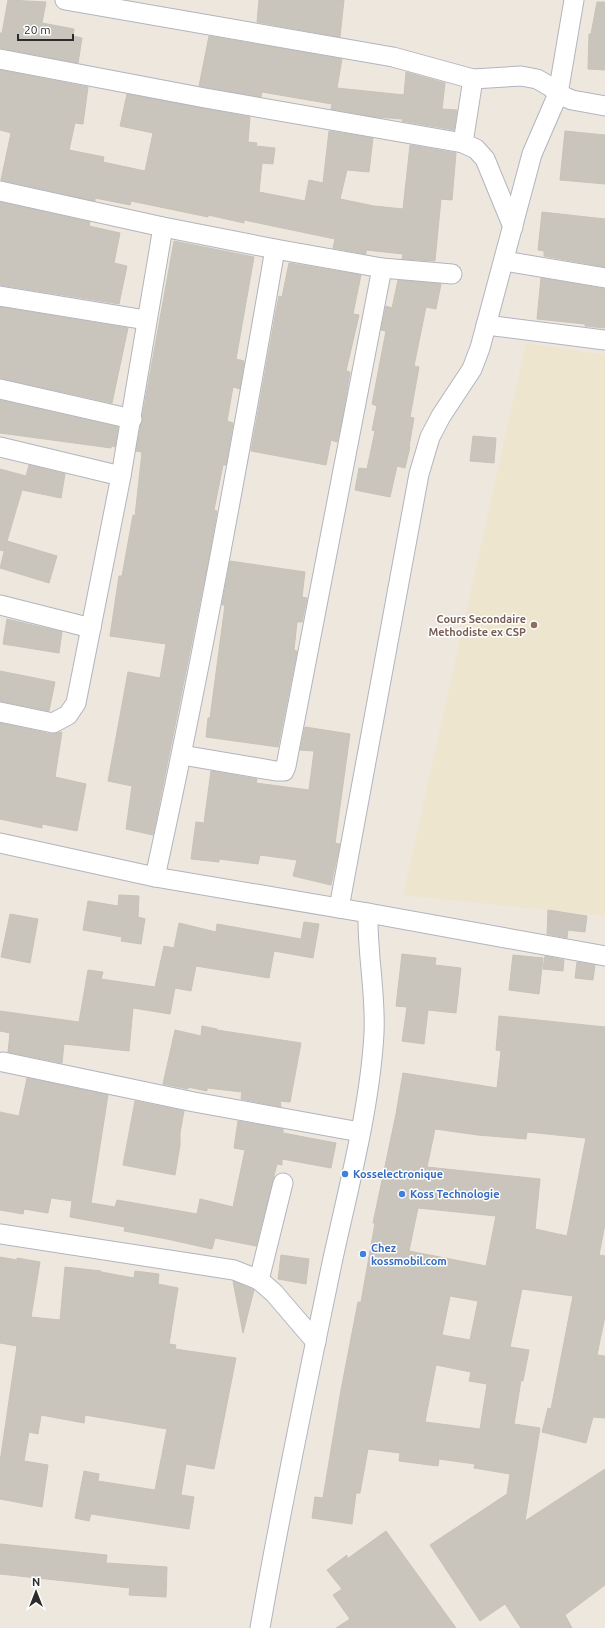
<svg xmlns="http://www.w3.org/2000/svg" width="605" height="1628" viewBox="0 0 605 1628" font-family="Ubuntu,sans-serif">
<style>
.education{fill:#eee5ce}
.building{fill:#c9c5bc;stroke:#c8c3b8;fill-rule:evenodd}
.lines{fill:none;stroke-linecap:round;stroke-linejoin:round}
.minor-casing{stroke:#b2b4bf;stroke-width:21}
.minor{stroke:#fff;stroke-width:19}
.education-dot{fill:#8d6e63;stroke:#fff;stroke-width:1.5}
.shop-dot{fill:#3f7fe0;stroke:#fff;stroke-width:1.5}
.labels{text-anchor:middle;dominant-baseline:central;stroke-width:3;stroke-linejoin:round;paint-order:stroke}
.education-label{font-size:11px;font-weight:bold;fill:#785e54;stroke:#fff;text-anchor:end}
.shop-label{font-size:11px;font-weight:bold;fill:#366cbe;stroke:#fff;text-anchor:start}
</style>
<rect width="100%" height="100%" fill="#ede7de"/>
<path class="education" d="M526 343 605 355V916L403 895Z"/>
<g class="building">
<path d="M8 0 46 2 42 23 74 29 73 36 82 38 78 63 0 48V33H2Z"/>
<path d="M259 0H344L340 37 257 22Z"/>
<path d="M597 2H605V70L588 69 589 34H591Z"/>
<path d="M209 36 342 59 337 88 404 95 406 72 445 83 442 109 457 110 454 130 402 121 403 119 375 117 331 109 332 104 262 92 261 97 199 86Z"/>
<path d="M0 70 88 87 83 124 75 123 69 150 104 157 103 162 145 171 153 133 120 126 127 94 250 117 248 142 257 143 256 146 275 148 273 164 262 163 259 192 305 201 309 180 323 183 329 131 373 138 369 172 347 170 340 199 374 206 403 209 410 145 456 153 452 200 441 199 435 261 402 259 403 254 366 250V254L333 248 335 239 244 220V223L208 215V217L131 201 130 205 95 198V201L1 180 11 133 0 130Z"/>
<path d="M565 131 605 135V184L560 180Z"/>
<path d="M0 202 90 222 89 226 120 233 114 263 127 266 119 304 0 285Z"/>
<path d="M542 212 605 219V267L544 256V251L538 250Z"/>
<path d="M174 241 254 257 236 359 244 361 240 389 233 387 227 421 233 423 226 465H223L214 510 217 511 208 562 153 835 126 829 132 786 108 781 128 672 160 678 166 644 110 636 119 576H122L133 515 135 516 142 452 136 451Z"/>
<path d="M289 263 361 275 353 314 359 315 346 371 350 372 342 420 337 442 331 440 326 465 251 451 276 311 279 296 282 297Z"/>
<path d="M541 278 605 289V328L585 326V324L537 319Z"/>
<path d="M398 280 441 284 436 309 426 307 414 366 419 367 410 417 414 418 409 447H410L405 468 397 466 390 497 355 490 359 468 367 469 375 431 372 430 377 406 372 404 386 331 381 330 386 306 392 308Z"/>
<path d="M0 307 128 328 112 403 0 378Z"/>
<path d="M0 400 118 427 115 447 112 446 111 448 0 433Z"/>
<path d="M473 436 496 438 494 463 470 461Z"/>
<path d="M29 465 65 474 61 498 22 490 7 541 57 556 49 583 0 568 6 544 4 551 0 550V469L26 476Z"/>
<path d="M230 561 305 572 302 597 307 598 302 622H297L294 650 297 651 278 747 206 737 208 718H210L225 605H222Z"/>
<path d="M7 619 62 632 59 653 3 644Z"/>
<path d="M0 671 55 682 49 711 0 701Z"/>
<path d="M0 723 51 734 62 732 55 777 86 784 77 831 42 824V828L0 819Z"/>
<path d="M305 727 350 734 335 843 340 844 331 885 293 876 297 860 260 855 258 864 219 859V862L191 859 196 822 204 823 211 771 257 779 256 783 309 790 314 751 300 750Z"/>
<path d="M119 895 139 896 138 917 145 919 141 944 121 941 122 937 83 930 88 901 118 906Z"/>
<path d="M548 910 587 916 585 932 568 930 567 938 547 934Z"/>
<path d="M10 914 38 919 30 963 1 957Z"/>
<path d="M304 922 319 924 313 958 274 951 269 978 196 966 191 991 175 988 170 1014 133 1008 129 1051 64 1044 62 1063 8 1052 10 1033 0 1031V1011L79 1022 88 970 103 972 101 979 155 987 164 946 174 948 179 923 216 932 217 924 301 939Z"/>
<path d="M402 954 436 958 435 965 461 968 456 1013 428 1010 424 1044 402 1041 407 1007 396 1006Z"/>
<path d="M513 955 543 958 539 994 509 990Z"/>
<path d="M545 956 564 960 563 971 543 969Z"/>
<path d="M577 962 595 965 593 980 575 978Z"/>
<path d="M499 1016 605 1027V1224L599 1255 605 1256V1316L597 1355 605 1356V1418L593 1417 586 1443 542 1432 548 1408 551 1409 573 1296 522 1289 510 1347 529 1350 523 1381 521 1380 514 1424 540 1428 525 1521 605 1469V1585L565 1615 572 1628H521L505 1604 480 1621 430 1545 507 1494 510 1474 474 1468 475 1464 439 1459 438 1466 399 1461 400 1453 368 1449 360 1493H356L352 1524 312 1518 315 1497 323 1498 341 1390 358 1302H361L375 1223H373L396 1114 403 1073 497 1088 501 1051 496 1050ZM435 1129 478 1135 526 1139 527 1132 586 1138 567 1236 535 1229 540 1179 427 1167ZM418 1208 496 1216 486 1266 409 1251ZM450 1296 478 1301 470 1340 442 1335ZM436 1365 471 1372 469 1381 487 1384 480 1429 425 1422Z"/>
<path d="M202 1026 217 1029V1030L301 1043 290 1102 280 1101 281 1107 241 1099 242 1092 207 1088V1091L188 1087V1089L163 1084 175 1030 201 1036Z"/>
<path d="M27 1078 108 1095 91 1203 115 1207 117 1200 197 1214 200 1199 233 1207 245 1150 234 1148 238 1121 283 1129V1133L336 1143 331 1168 282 1159V1165L277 1164 256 1246 215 1238 212 1249 167 1239 124 1231 125 1227 70 1217 72 1201 51 1198 48 1213 24 1209 23 1214 0 1210V1112L19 1116Z"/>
<path d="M135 1101 184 1111 180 1133V1145L175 1175 123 1165Z"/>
<path d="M281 1255 309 1259 306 1284 278 1279Z"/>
<path d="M0 1257 17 1260V1258L40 1262 31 1317 60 1320 65 1267 101 1271V1272L134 1278 135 1271 159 1274 158 1284 178 1288 169 1344 176 1345 175 1349 236 1358 214 1469 186 1464 181 1495 194 1497 189 1529 91 1514 89 1521 75 1518 84 1471 99 1474 98 1481 155 1490 167 1429 85 1415 84 1423 41 1415 38 1434 29 1432 24 1461 48 1465 42 1507 0 1499V1462L17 1346 0 1343Z"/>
<path d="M233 1281 254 1290 243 1333Z"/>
<path d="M386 1531 456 1628H336L350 1619 333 1595 342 1589 327 1570 347 1555V1559Z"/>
<path d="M0 1544 107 1555 106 1563 167 1567 166 1597 129 1595 130 1588 0 1574Z"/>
</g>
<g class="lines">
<defs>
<g id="minor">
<path d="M65 0 393 57 473 79 521 76 537 79 551 87 558 94 572 100 605 106"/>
<path d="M0 59 205 98 463 143 476 149 485 159 513 227"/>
<path d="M463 143 473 79"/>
<path d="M0 191 163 227 275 249 382 268 452 274"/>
<path d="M504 261 605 278"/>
<path d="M0 296 146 320"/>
<path d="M486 325 605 340"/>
<path d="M0 389 132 419"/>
<path d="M0 447 121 476"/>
<path d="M0 605 91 628"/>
<path d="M0 712 53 723 68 715 76 703 121 476 163 227"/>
<path d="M182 755 276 771H284L286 766 382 268"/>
<path d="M0 843 155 877 368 913 605 956"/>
<path d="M155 877C201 669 239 459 275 249"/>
<path d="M339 908 419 474 430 437 441 416 472 369 480 348 532 154 558 94 574 0"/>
<path d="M3 1062 194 1102 360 1132"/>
<path d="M0 1234 234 1270 259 1280 274 1293 316 1342"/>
<path d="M259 1280 283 1183"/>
<path d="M260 1628C281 1506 307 1384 332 1263 348 1189 370 1108 374 1033 376 993 367 953 368 913"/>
</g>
</defs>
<use href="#minor" class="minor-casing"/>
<use href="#minor" class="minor"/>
</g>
<circle class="education-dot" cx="534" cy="625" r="4"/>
<g class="shop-dot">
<circle cx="345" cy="1174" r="4"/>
<circle cx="402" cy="1194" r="4"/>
<circle cx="363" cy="1254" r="4"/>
</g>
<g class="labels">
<g class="education-label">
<text x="526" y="619">Cours Secondaire<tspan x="526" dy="13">Methodiste ex CSP</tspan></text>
</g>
<g class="shop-label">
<text x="353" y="1174">Kosselectronique</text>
<text x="410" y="1194">Koss Technologie</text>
<text x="371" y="1248">Chez<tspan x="371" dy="13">kossmobil.com</tspan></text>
</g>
</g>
<g transform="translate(36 1592)" stroke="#ffffff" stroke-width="3" paint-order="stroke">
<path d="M0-3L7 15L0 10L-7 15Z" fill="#2c2c2c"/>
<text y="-6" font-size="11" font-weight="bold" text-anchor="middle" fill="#2c2c2c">N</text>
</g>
<path d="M18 34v6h55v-6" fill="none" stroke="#2c2c2c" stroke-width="2"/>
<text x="24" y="34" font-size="12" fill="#2c2c2c" stroke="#ffffff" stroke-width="3" paint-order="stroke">20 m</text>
</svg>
